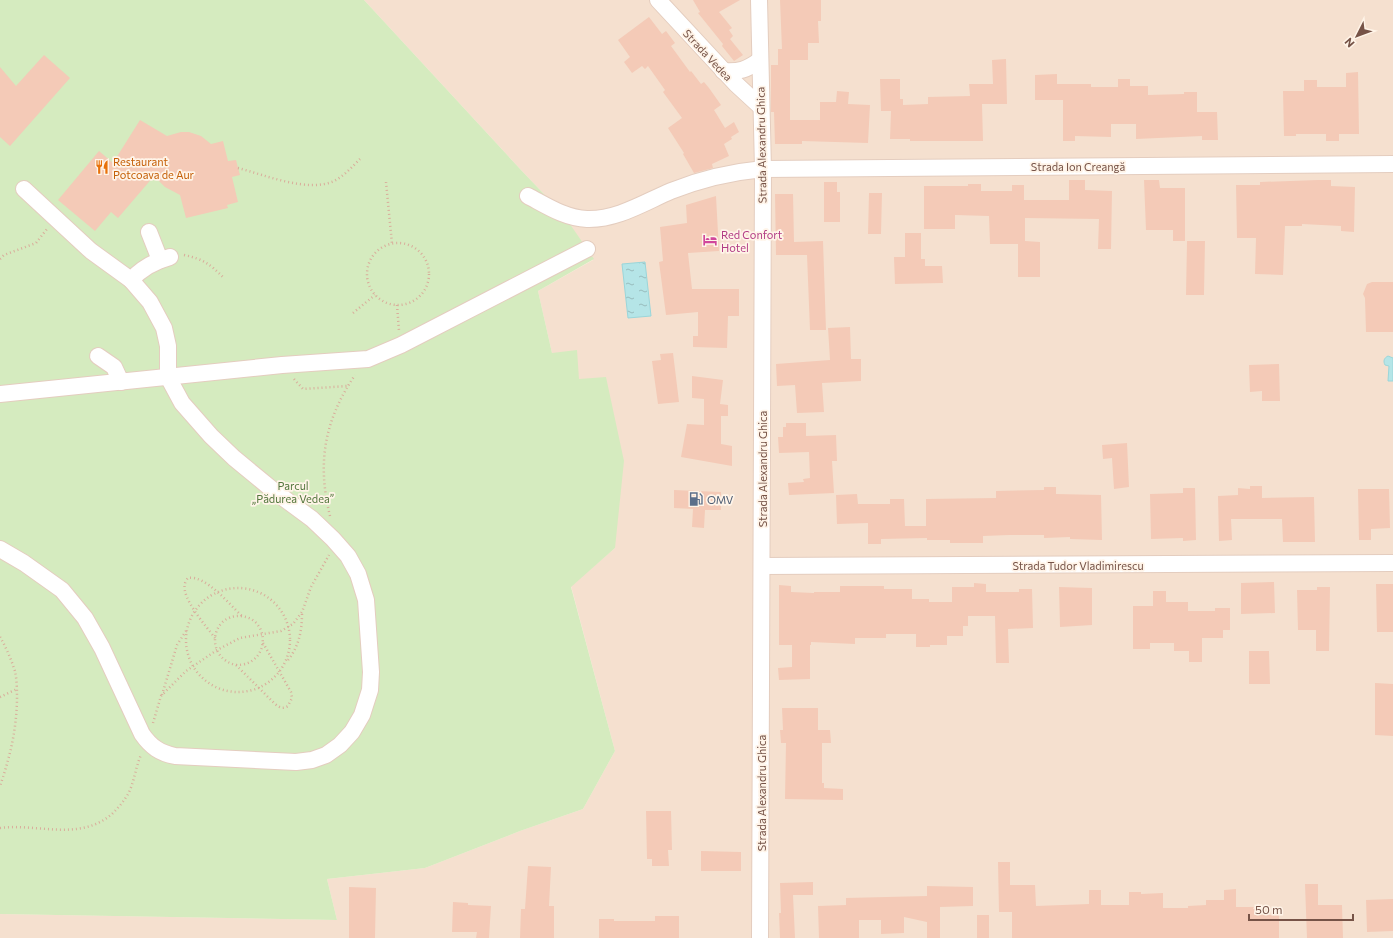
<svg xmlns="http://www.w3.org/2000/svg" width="1393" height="938" viewBox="0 0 1393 938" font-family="Commissioner,sans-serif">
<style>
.residential{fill:#f5e0cf}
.park{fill:#d5ebbf}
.water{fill:url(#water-ripples);stroke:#9ad6da}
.building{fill:#f4cab7}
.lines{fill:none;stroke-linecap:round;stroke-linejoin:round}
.street-casing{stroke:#e4cdbf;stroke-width:18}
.path{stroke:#d9ad9b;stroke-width:2.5;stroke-dasharray:1 3;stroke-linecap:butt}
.street{stroke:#fff;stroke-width:16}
.labels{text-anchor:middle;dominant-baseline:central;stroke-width:3.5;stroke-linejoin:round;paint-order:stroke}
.street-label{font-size:11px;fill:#765347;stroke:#fff4e8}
.food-label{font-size:11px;fill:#c56008;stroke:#fff4e8;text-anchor:start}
.hotel-label{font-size:11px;fill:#b23c85;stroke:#fff4e8;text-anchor:start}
.park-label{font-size:11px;fill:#52763c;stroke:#fff4e8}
.service-label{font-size:11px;fill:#4e5e75;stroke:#fff4e8;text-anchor:start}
</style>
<defs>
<pattern id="water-ripples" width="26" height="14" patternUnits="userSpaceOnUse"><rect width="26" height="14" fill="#b5e5e7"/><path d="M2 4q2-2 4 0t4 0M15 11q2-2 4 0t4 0" fill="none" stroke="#98bcbd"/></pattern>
</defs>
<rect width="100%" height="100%" fill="#fdf0e1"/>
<path class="residential" d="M364 0H1393V938H0V914L337 920 327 879 425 868 520 831 583 809 615 751 571 586 615 548 579 379 552 353 538 291 593 260 563 214 521 170Z"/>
<path class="park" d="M0 0H364L521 170 563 214 594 259 538 291 552 353 577 350 579 379 606 377 624 461 615 548 571 587 615 751 583 809 520 831 425 868 327 879 337 920 0 914Z"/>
<g class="water">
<path d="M645 262 651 316 628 318 622 264Z"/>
<path d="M1388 356 1393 358V381H1388L1389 366 1385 365C1383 361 1384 358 1388 356Z"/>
</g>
<g class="building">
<path d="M693 0H740L719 12 732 28 729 30 733 36 730 39 743 55 734 61 722 46 723 44 698 13 700 12Z"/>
<path d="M780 0H821V21H818L819 43H808V60H790V120H820V102H836L837 91 849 92 848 104 870 105 868 143 802 141V144H775L774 112H771V65H778V49H782Z"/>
<path d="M649 17 662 34 666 31 675 43 671 46 690 72 691 71 701 84 704 82 709 88 721 105 714 110 725 128 734 122 739 132 731 137 732 139 724 144 729 156 712 164 713 168 694 173 683 154 684 153 668 128 682 118 663 92 665 90 648 66 645 69 642 66 632 73 624 62 630 57 618 40Z"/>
<path d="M44 55 70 78 10 146 0 137V67L16 86Z"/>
<path d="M1006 59 1007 104H982L983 141H910V139H890L891 111H881L880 79H900V99H903V105L928 104V97L970 96 969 84H993L992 60Z"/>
<path d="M1358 72 1359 134H1339V141H1326V134H1296V136H1284L1283 91H1304V80H1317V87H1346V73Z"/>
<path d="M1057 74V84H1091V87H1118V79H1130V86H1148V95L1184 94V92H1197V112H1217L1218 140H1202V136L1136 139V124H1111V137L1075 136V141H1063V100H1035V75Z"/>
<path d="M140 120 167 136 181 132H189L201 136 211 144 223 141 228 161 236 160 238 168 240 175 232 177 238 202 227 205 228 208 186 218 180 195 165 187 154 176 118 218 111 212 95 231 58 200 99 151 113 163Z"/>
<path d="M1069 180H1085V190L1112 191 1111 249H1098L1099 219 1025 218V241L1040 242V277H1018V244H990L989 216 955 215V229H924V186H968V184H981V191H1012V185H1024V200H1069Z"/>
<path d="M1144 180H1159L1160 188H1185V241H1173V230H1146Z"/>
<path d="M1318 180H1331V186L1355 187 1354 232 1341 231V226L1302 224V226H1285L1283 275 1255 274 1256 238H1237L1236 185H1260V182Z"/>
<path d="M824 182H837V192H840V222H824Z"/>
<path d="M869 193H882L881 234H868Z"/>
<path d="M775 194H793L794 242 823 241 826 330H810L807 255H776Z"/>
<path d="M716 196 719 251 688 253 692 289H739V316H728L727 348 693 347V336H698V312L666 315 659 262 663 261 660 227 687 223 686 205Z"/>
<path d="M905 233H921V259H925V266H942L943 283 895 284 894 257H905Z"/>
<path d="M1187 241H1205L1204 295H1186Z"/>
<path d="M1372 282H1393V332H1366L1365 298 1363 294 1367 284Z"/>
<path d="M850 327 851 359H861V381L822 383 824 412 797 413 795 385 777 386 776 364 830 360 828 328Z"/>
<path d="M673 353 679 402 658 404 652 361 661 360 660 354Z"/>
<path d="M1279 364 1280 401H1262V391L1250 392 1249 365Z"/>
<path d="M692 376 723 380 720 404 728 405V416H721V444L732 446V466L681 457 687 424 704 425V399L692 398Z"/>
<path d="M786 423H806V436L836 435 837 461H832L834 493 789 495 788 483 804 482 803 479 810 478 809 452 779 453 778 437H783V427H786Z"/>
<path d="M1127 443 1129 487 1114 489 1112 458 1103 459 1102 445Z"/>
<path d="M1250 486H1262V498L1314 497 1315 542H1283L1282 519H1231L1232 540 1219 541 1218 496 1238 495V488L1250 489Z"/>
<path d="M1044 487H1056V494L1101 495 1102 540 1070 539V537L1044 538V535H1009L983 536V543H950V540H927V538L881 539V544H868V523L837 524 836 495 857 494 858 504H890V499H904L905 526H926V499L996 498V491L1044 490Z"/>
<path d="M1183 488H1195L1196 540 1183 541V538L1151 539 1150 494 1183 493Z"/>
<path d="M1358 489H1389L1390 528 1371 529V540H1359Z"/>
<path d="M674 490 721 492V510H705L704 528 692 527 693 509 674 508Z"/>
<path d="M1274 582 1275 613 1241 614V583Z"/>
<path d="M974 583 986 584V592H1019V589H1032L1033 628 1008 629 1009 663H996L995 616H968V626H963V636H947V645H930V647H916V634H886V638H855V644L811 642V645H810V679L779 680 778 668 792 667V645H779V585L791 586V592L814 593V592H840V586H884V589H912V599H929V602H952V587H974Z"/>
<path d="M1376 584H1393V632H1377Z"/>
<path d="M1059 587 1092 588V625L1060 627Z"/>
<path d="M1317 587H1330L1329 651H1316V630H1298L1297 590H1317Z"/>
<path d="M1153 591H1166V602H1188V611H1215V608H1230V630H1223V638H1202V662H1189V651H1174V643H1150V649H1133V606H1153Z"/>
<path d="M1249 651H1269L1270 684H1249Z"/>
<path d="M1375 683 1393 684V736L1375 735Z"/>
<path d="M782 708H818V730H830L831 743H822V783H824V788L843 789V800L785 799 786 743H781L780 730H783Z"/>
<path d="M646 811H671L672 850H668L669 866H652V859H647Z"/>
<path d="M701 851 741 852V871H701Z"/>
<path d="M998 862H1010V885H1035L1036 906 1089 904V890H1101V905H1129V892H1141V894L1163 893V908H1188V906L1206 905V900H1224V890L1236 889V907H1257V915H1279V938H1012V912H999Z"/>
<path d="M528 866 551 867 549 906H554V938H520L521 909H525Z"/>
<path d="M813 882V895H793L795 938H780L779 913H781L780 883Z"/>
<path d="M1305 884H1318V905H1342L1343 938H1307Z"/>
<path d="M927 886 973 887V906L940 907V938H927V922L904 917V933L881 934V920H859V938H819L818 906 846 905V898L927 896Z"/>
<path d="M349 887 376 888 375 938H349Z"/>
<path d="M1393 899V931L1367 932 1366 900Z"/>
<path d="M453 902 468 903V905L491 906 489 938H476L477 932H452Z"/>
<rect x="977" y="915" width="12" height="23"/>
<path d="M655 916H679V938H599V919H614V921H655Z"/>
</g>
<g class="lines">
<defs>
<g id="street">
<path d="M658 0 736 84 761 107"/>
<path d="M759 0 763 169 760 938"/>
<path d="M723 71C740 72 746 70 760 60"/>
<path d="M528 196C547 206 565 218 587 219 617 220 645 202 671 191 701 179 731 172 763 169L1393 164"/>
<path d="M149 232 160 260"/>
<path d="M131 280C142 268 155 261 170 257"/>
<path d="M98 356 114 367 121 382"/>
<path d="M0 394 282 365 368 359 401 345 587 249"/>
<path d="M0 549 24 563 62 590 85 618 102 648 142 734C151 747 160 753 175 756L296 762 312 760 326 755 340 745 352 732 362 715 370 690 371 672 366 600 358 574 348 556 333 539 312 519 274 491 234 458 211 436 182 403 168 377V346L164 328 150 302 131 280 91 251 24 189"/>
<path d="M762 566 1393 563"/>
</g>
</defs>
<use href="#street" class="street-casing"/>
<g class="path">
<path d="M238 168C265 175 308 193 334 181 344 176 352 167 360 159"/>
<path d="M386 182 392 244"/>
<circle cx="398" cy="274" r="31"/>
<path d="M184 255C203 259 210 264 224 278"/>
<path d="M0 259 4 255 36 243 47 229"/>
<path d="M397 305 399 331"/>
<path d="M353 313 375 295"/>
<path d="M294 379 303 389 347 386"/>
<path d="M330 516C317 463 324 421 355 375"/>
<circle cx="238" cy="640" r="52"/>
<path d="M0 637C6 647 11 659 15 671 17 680 17 691 17 701 16 732 10 757 0 786"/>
<path d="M215 638C206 626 181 598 185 584 185 582 187 579 188 578 206 575 229 604 242 616"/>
<path d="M288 660C299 646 302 631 302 613"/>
<path d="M236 665C270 666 272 618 240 616 210 615 205 658 236 665L275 704C280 708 283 709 288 706L292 698 291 692 263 643"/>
<path d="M162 695 177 645 186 631"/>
<path d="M0 697 17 689"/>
<path d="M153 723 161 696 186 671 217 650 240 638 281 631 293 624 302 612 311 587 329 555"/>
<path d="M0 828C38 823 79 842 112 814 119 807 126 799 130 790 135 778 136 766 141 755"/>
</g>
<use href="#street" class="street"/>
</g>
<defs>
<symbol id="restaurant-bare" viewBox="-9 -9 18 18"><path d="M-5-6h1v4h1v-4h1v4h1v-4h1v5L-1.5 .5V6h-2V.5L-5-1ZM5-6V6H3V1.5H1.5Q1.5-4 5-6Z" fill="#e8710a" stroke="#fff4e8" stroke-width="2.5" paint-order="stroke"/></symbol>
<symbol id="hotel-bare" viewBox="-9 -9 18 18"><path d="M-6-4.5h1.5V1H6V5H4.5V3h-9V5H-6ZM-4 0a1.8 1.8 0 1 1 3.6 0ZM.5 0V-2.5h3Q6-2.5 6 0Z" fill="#d1479c" stroke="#fff4e8" stroke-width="2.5" paint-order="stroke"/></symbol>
<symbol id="fuel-bare" viewBox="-9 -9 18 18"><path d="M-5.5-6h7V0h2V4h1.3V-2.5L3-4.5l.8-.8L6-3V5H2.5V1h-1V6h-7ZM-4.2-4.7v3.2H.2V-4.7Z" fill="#5c6f8a" stroke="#fff4e8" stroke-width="2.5" paint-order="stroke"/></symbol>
</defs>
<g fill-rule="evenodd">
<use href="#restaurant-bare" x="92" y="157" width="20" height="20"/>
<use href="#hotel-bare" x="700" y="230" width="20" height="20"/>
<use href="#fuel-bare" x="686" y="489" width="20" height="20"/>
</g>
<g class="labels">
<g class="street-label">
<text transform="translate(708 55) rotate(47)">Strada Vedea</text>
<text transform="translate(761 145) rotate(-91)">Strada Alexandru Ghica</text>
<text x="1078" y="166">Strada Ion Creangă</text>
<text transform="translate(762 469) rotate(-90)">Strada Alexandru Ghica</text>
<text x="1078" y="565">Strada Tudor Vladimirescu</text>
<text transform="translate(761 793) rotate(-90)">Strada Alexandru Ghica</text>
</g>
<g class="food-label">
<text x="113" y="161">Restaurant<tspan x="113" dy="13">Potcoava de Aur</tspan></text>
</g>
<g class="hotel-label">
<text x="721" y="234">Red Confort<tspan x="721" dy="13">Hotel</tspan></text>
</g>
<g class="park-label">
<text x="293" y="485">Parcul<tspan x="293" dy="13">„Pădurea Vedea”</tspan></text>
</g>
<g class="service-label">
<text x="707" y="499">OMV</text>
</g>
</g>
<g transform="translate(1357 36) rotate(228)" stroke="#fff4e8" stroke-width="3" paint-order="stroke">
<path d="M0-3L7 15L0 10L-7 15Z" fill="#765347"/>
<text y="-6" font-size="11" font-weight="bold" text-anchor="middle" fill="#765347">N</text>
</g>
<path d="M1249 914v6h104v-6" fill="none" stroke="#765347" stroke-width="2"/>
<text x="1255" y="914" font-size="12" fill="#765347" stroke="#fff4e8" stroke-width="3" paint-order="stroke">50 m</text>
</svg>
